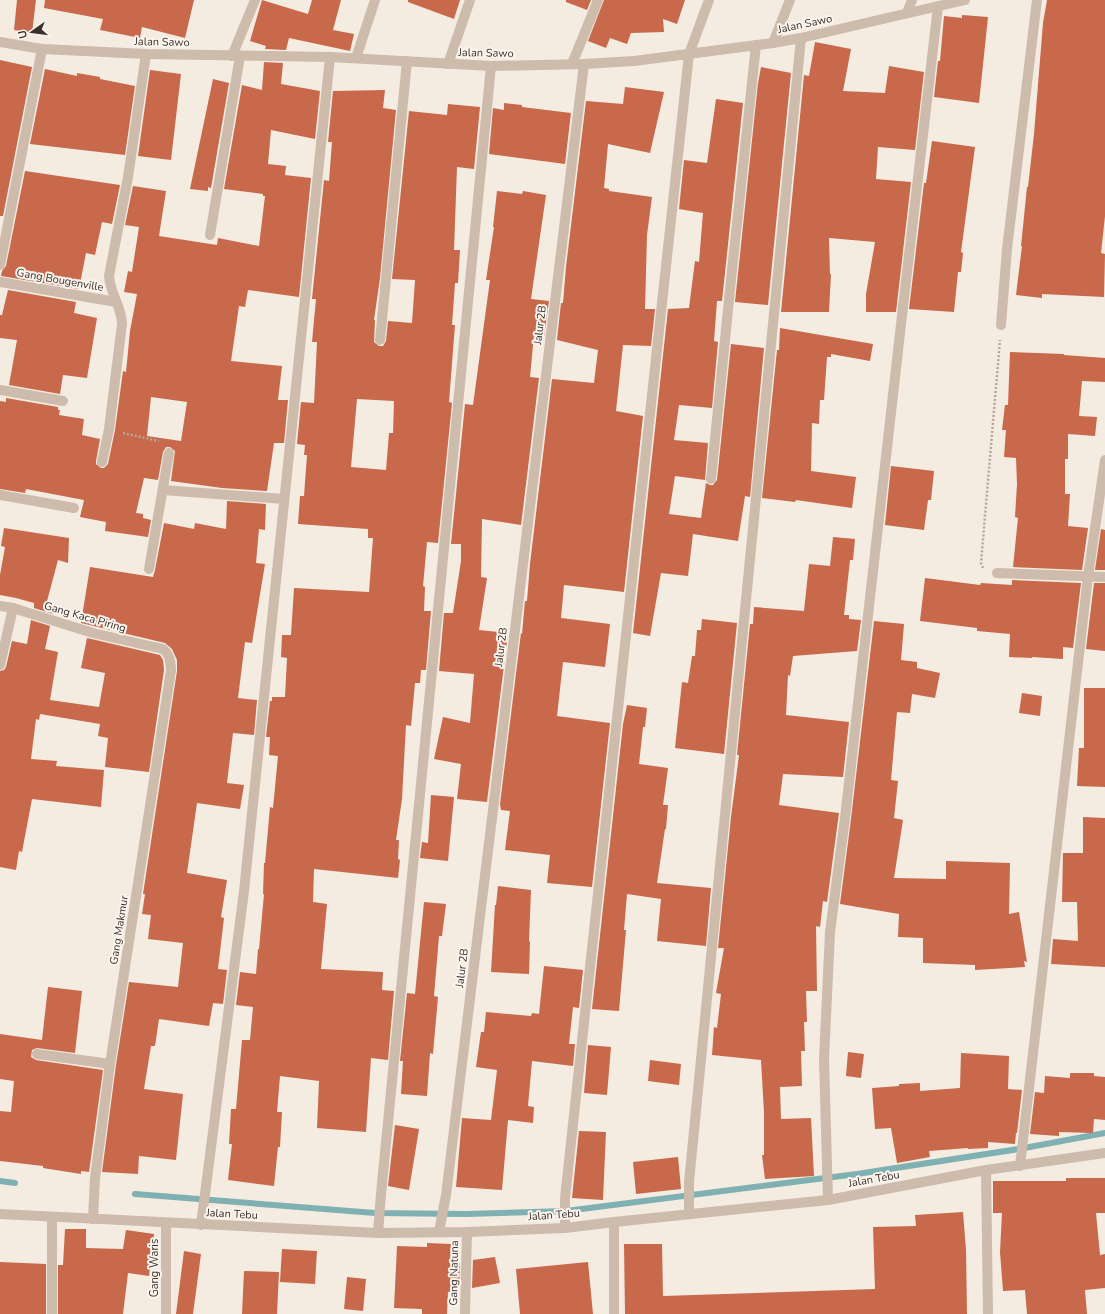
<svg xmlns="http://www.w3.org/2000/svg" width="1105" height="1314" viewBox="0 0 1105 1314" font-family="'Nunito Sans',sans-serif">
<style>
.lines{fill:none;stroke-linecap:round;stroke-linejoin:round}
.stream{stroke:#7fb0b2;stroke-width:6}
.building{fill:#c8694b;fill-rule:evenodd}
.path{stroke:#b9a596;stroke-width:2.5;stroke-dasharray:2 2;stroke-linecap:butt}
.minor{stroke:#cdbbac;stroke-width:10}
.labels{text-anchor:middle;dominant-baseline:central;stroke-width:4;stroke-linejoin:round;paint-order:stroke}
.street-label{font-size:11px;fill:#3b302b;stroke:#fbf5ee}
</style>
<rect width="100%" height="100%" fill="#f4ebe1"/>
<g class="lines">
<g class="stream">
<path d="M0 1181 15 1183"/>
<path d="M135 1194 375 1213 466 1214 566 1211 857 1174 1019 1149 1105 1133"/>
</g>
</g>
<g class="building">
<path d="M17 0H36L32 33 14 30Z"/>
<path d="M45 0H194L185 38 142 27 140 38 100 30 103 19 44 8Z"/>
<path d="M262 0 308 14 312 0H341L333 30 354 34 350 51 289 38 286 50 265 49 266 46 250 41Z"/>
<path d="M408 0H460L454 19 408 2Z"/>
<path d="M566 0H591L587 10 566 2Z"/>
<path d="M604 0H685L677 24 663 19 664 32 631 33 627 44 610 38 606 48 588 41Z"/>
<path d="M1047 0H1105V216L1101 253 1105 254 1104 297 1042 294V298L1016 295 1022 246H1021L1027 187H1028L1034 134 1043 23Z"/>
<path d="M962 15 988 17 979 103 934 97 938 61H940L944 16 962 18Z"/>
<path d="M815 42 851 49 843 91 885 93 889 66 924 72 915 150 878 147 876 179 911 182 896 312H866V294L875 242 829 238 830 274H831L829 312H781L804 75 809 76Z"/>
<path d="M0 60 32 67 3 216H0Z"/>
<path d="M264 62 283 63 281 84 320 91 315 139 271 130 268 164 286 166 285 175 311 178 299 297 248 290 245 307 239 306 231 361 282 366 278 400H288L284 443H274L267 491 222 488 171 481 175 451 170 447H166L163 452 158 480 144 478 136 513 143 514V518L151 520 148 537 105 531 106 522 80 517 84 500 26 489 25 493 0 489V401L6 402V398L58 407V410H60L59 415 84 419 82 435 100 439 96 461V464L101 468H104L108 464 115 430 123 371 126 372 130 331 137 294 124 292 128 271 132 272 139 227 125 225 133 186 166 191 159 236 217 245 218 238 259 246 265 196H263V194L224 189 242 85 262 90ZM151 397 187 402 181 441 147 436Z"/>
<path d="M761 67 791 73 768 305 735 302 758 83Z"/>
<path d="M45 69 77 76V73L100 77V79L135 86 125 155 30 144Z"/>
<path d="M150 70 181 74 171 160 138 156Z"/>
<path d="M213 79 229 83 211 188 208 187V191L190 189Z"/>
<path d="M625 87 664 92 650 153 608 144 604 188 609 189V191L652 197 647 235 645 309H655L651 346 623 345 616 411 643 416 624 592 564 585 561 618 610 624 605 667 563 662 557 716 610 723 592 887 547 883 550 855 505 850 510 811 501 810 500 804 521 633 522 634 525 601H527L530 564 552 379 594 383 598 350 557 340 561 303H563L566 267 586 101 623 104Z"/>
<path d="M385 90 383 108 396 110 380 278 374 320H375L374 342 379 346H383L386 341 388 321 412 323 415 280 392 279 409 111 447 115 448 104 480 107 474 169 457 167 454 250H460L458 283H455L452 325H455L449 402 452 403 438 543 427 542 423 586 425 587 424 611H431L426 670H421L420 683H415L411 726 406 725 402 799 396 840H399L398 859 400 860 398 878 314 869 313 902 327 904 321 969 383 972 382 990 394 991 388 1060 371 1058 366 1132 317 1128 319 1081 280 1076 277 1112H282L280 1147H278L274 1186 228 1180 232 1144H229L231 1109H236L242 1040H250L253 1007 236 1005 240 972 256 974 258 949H259L264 894H263L264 863H265L270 807 273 808 278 756 269 755 270 737H266L270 701H272V697H285L287 658 281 657 282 635H291L294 588 369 592 373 538H368V529L298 524 300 496H304L307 455H304L305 445 297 444 301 402 314 403 317 342H312L316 299H312L324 180 329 181 332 142H328L333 91ZM357 399 394 401 393 433H389L386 470 351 467Z"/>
<path d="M716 99 743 103 722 301H717L714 341 718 342 712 408 679 405 674 440 708 443 705 480 675 476 669 514 701 518 706 483 710 485H713L717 480 731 344 764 348 750 497 745 496 738 541 693 534 688 576 661 573 650 636 633 633 668 309 689 308 695 261 699 262 703 213 679 209 684 160 707 163Z"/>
<path d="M504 103 522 105V107L571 113 565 164 489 154 493 108 504 110Z"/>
<path d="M932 141 975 147 961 252 963 253 961 272H958L954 312 909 309 924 183H926Z"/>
<path d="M25 171 120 185 112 224 102 222 95 255 86 253 79 289 1 276 2 271 6 266Z"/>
<path d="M497 191 522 194 523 191 546 195 531 299 549 301 544 337 534 335 530 377 539 378 521 525 482 519 481 577 487 578 479 630 508 633 487 802 457 799 461 764 434 759 443 717 470 723 474 674 439 671 444 613H453L461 561V544H451L465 404 473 405 490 280H486L494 227H493Z"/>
<path d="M8 290 76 302 74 313 97 318 87 378 63 375 60 394 9 385 17 340 0 338V315H2Z"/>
<path d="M780 328 873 344 870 361 831 354V357H827L824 400H820L819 424 812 423 811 471 856 477 852 508 796 500 795 502 762 498 777 350H779Z"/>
<path d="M1010 352 1064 354V355L1105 358V382L1082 381 1079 416 1097 417 1095 436 1068 434V459H1065V494H1070L1068 526 1088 528 1082 570 1013 567 1018 518 1015 517 1017 484 1016 458 1004 457 1006 430H1002L1005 405H1008Z"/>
<path d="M891 466 934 471 931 500H928L924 530 885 525Z"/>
<path d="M227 501 266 504 265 530 259 529 256 563 265 564 252 643 245 642 238 698 257 700 254 735 233 733 227 783 244 785 240 809 197 803 187 873 227 880 221 917 224 918 218 969 227 970 223 1004 213 1003 209 1026 159 1019 155 1046H151L144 1089 183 1094 176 1160 139 1156 138 1174 102 1172 116 1065 129 982 178 987 183 943 148 939 151 915 142 914 145 894H143L177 671V660L172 649 165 643 81 623 90 567 153 577 155 570 164 523 194 529 195 523 226 529Z"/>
<path d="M4 528 69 538 68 563 58 560 46 605 54 606 53 614 34 608V603L16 598 0 595V575L5 547 1 546Z"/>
<path d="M1101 529 1105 530V570H1095Z"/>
<path d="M833 537 855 539 853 560H850L844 615H849V619L861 620 857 651 793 656 790 676 788 675 786 715 849 722 843 777 783 774 779 805 839 813 827 902 823 901 820 927 816 926 817 991H806L807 1022H804L805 1051H801L802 1086 780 1087 781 1119 811 1118 814 1176 765 1179 762 1155H764V1113L761 1060 712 1055 714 1027 717 1028 721 994 716 993 724 948H718L731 817 739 755H737L750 624H753L754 607 804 611 809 564 830 566Z"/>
<path d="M925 578 980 585 981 583 1012 585V580L1081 583 1073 648 1063 647V659L1032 657V658L1009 657 1010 634 977 631V628L920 621Z"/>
<path d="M1094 583H1105V651L1086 649Z"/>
<path d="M702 619 737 623 724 754 675 748 682 682 688 683 692 656H695L697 630H701Z"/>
<path d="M31 620 50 626 45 649 58 652 50 700 99 707 105 673 81 668 87 638 160 655 163 660 164 670 149 772 105 767 108 738 98 736 100 724 40 714 39 720 36 719 31 759 57 761 56 766 104 770 101 807 32 799 22 852 19 851 16 870 0 867V671L4 670 6 667 12 641 27 644Z"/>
<path d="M874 621 904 624 901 660 917 662V668L940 673 935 698 912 694 910 713 897 712 891 780 898 781 894 818 903 820 894 878 946 879V861L1010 863 1009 914 1019 912 1027 962 1024 961 1025 967 975 970V965L923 963V938L898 937 899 914 840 904 851 819Z"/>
<path d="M1084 688H1105V787L1077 786 1079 748H1084Z"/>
<path d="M1022 693 1042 696 1040 716 1019 713Z"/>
<path d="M627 705 647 708 645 727H643L639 764 668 768 663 805H668L666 829H665L657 883 711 888 706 946 657 941 661 899 627 894 624 930H626L619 1011 592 1009 623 724Z"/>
<path d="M431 795 454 797 448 861 420 858 422 842 428 843Z"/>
<path d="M1083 817 1105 818V967L1051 964 1053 939 1078 941 1077 902H1062L1063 853H1083Z"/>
<path d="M498 886 531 890 529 941 530 942 529 974 491 972 495 905H496Z"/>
<path d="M424 902 446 904 442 936H439L434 996 438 997 433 1054 430 1053 427 1096 401 1094 403 1061H400L407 993 415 994Z"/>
<path d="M544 966 583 970 579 1008 573 1007 569 1044H575L573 1066 532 1061 528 1106 534 1107 533 1123 508 1120 502 1190 456 1187 462 1118 491 1120 497 1070 476 1067 481 1032H484L486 1012 531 1016 532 1013 539 1014Z"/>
<path d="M48 987 82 991 75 1053 37 1048 32 1050 31 1057 36 1060 103 1070 89 1172 81 1171V1174L43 1168V1166L0 1161V1111L11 1112 14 1081 0 1079V1034L42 1040Z"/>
<path d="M588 1045 611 1047 607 1095 584 1093Z"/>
<path d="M848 1052 864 1054 861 1078 846 1076Z"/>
<path d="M961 1053 1009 1056 1008 1089 1022 1090 1017 1133H1016L1015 1144 988 1142V1148L968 1149V1148L929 1151 930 1157 897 1163 891 1128 875 1129 872 1088 899 1086V1084L920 1083V1091L960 1088Z"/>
<path d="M650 1060 681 1064 679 1085 648 1081Z"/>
<path d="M1070 1073H1094V1076L1105 1077V1120L1094 1119 1093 1133 1059 1132V1136L1030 1134 1035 1092 1044 1093 1045 1076 1070 1078Z"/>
<path d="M395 1125 419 1129 409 1190 388 1186Z"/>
<path d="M579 1131 606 1132 603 1200 572 1198Z"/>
<path d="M678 1157 681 1189 636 1194 633 1162Z"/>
<path d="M1066 1178H1105V1213H1096L1100 1255 1105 1254V1288L1085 1290 1087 1314H1027L1025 1290 1003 1291 1000 1252 1002 1213H993V1181H1066Z"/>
<path d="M963 1212 966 1250 967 1314H625L624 1244H662L663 1296 875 1289 873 1227 916 1226 915 1215Z"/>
<path d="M65 1229H86V1248L123 1249 126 1230 154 1234 149 1276 128 1273 123 1314H58V1265H63Z"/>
<path d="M427 1243 451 1244 450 1264 460 1263 459 1290 448 1292 447 1314H422V1309L394 1308 397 1246 427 1247Z"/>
<path d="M282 1249 317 1251 315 1284 280 1282Z"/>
<path d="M184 1251 201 1254 193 1314H176Z"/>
<path d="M495 1257 500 1283 472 1288 473 1260Z"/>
<path d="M0 1262 46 1264V1314H0Z"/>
<path d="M588 1262 593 1314H520L516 1269Z"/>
<path d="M244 1271 279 1272 277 1314H242Z"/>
<path d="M347 1277 366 1279 363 1311 344 1309Z"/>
</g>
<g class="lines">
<g class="path">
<path d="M123 433 159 441"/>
<path d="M983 568 981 563 1000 340"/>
</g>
<g class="minor">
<path d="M907 13 912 0"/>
<path d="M0 42 42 49 146 54 330 57 491 66 584 64 634 61 773 43 801 38 965 0"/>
<path d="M773 43 790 0"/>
<path d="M232 56 255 0"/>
<path d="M356 58 375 0"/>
<path d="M448 64 470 0"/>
<path d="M572 64 598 0"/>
<path d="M210 235 240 56"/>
<path d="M0 265 42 49"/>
<path d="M0 282 116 302"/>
<path d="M1001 325 1007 249 1037 0"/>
<path d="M380 340 407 61"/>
<path d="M0 390 63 401"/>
<path d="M102 462 109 429 122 324C122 307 110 294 109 276L128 177 146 54"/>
<path d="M711 479 732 270 756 45"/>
<path d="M163 490 284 499"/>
<path d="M0 495 74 508"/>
<path d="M149 569 169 453"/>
<path d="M997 573 1105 577"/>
<path d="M0 606 13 608 93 633 163 649C170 654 171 662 171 670L110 1064 95 1178 93 1219"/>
<path d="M0 665 13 608"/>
<path d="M37 1054 110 1064"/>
<path d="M1020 1166 1088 576 1105 460"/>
<path d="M986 1170 988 1314"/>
<path d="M828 1200 824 1059 830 932 845 818 904 298 938 6"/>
<path d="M0 1214 378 1233 467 1232 565 1228 614 1222 828 1200 986 1170 1105 1153"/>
<path d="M689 1214V1182L801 38"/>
<path d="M614 1222V1314"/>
<path d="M201 1225 244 891 330 57"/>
<path d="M565 1228V1198L689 54 709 0"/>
<path d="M439 1232 446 1195 584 64"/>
<path d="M378 1233 381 1194 491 66"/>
<path d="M52 1314V1217"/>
<path d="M166 1314V1223"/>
<path d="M465 1314 467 1232"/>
</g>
</g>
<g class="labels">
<g class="street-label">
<text transform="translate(805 24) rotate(-12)">Jalan Sawo</text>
<text transform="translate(162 42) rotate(1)">Jalan Sawo</text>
<text transform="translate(486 53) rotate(1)">Jalan Sawo</text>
<text transform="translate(60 280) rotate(10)">Gang Bougenville</text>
<text transform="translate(540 325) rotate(-83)">Jalur 2B</text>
<text transform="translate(85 617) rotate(16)">Gang Kaca Piring</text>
<text transform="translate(501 647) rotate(-83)">Jalur 2B</text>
<text transform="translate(119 930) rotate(-81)">Gang Makmur</text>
<text transform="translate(462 968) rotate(-83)">Jalur 2B</text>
<text transform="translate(874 1179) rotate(-10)">Jalan Tebu</text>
<text transform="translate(232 1214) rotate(3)">Jalan Tebu</text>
<text transform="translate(554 1215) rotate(-4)">Jalan Tebu</text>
<text transform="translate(154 1268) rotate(-90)">Gang Waris</text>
<text transform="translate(454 1273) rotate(-89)">Gang Natuna</text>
</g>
</g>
<g transform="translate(32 32) rotate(256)" stroke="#fbf5ee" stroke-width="3" paint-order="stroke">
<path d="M0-3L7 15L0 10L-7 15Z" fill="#3b302b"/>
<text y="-6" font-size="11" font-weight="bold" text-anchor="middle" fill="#3b302b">U</text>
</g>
</svg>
